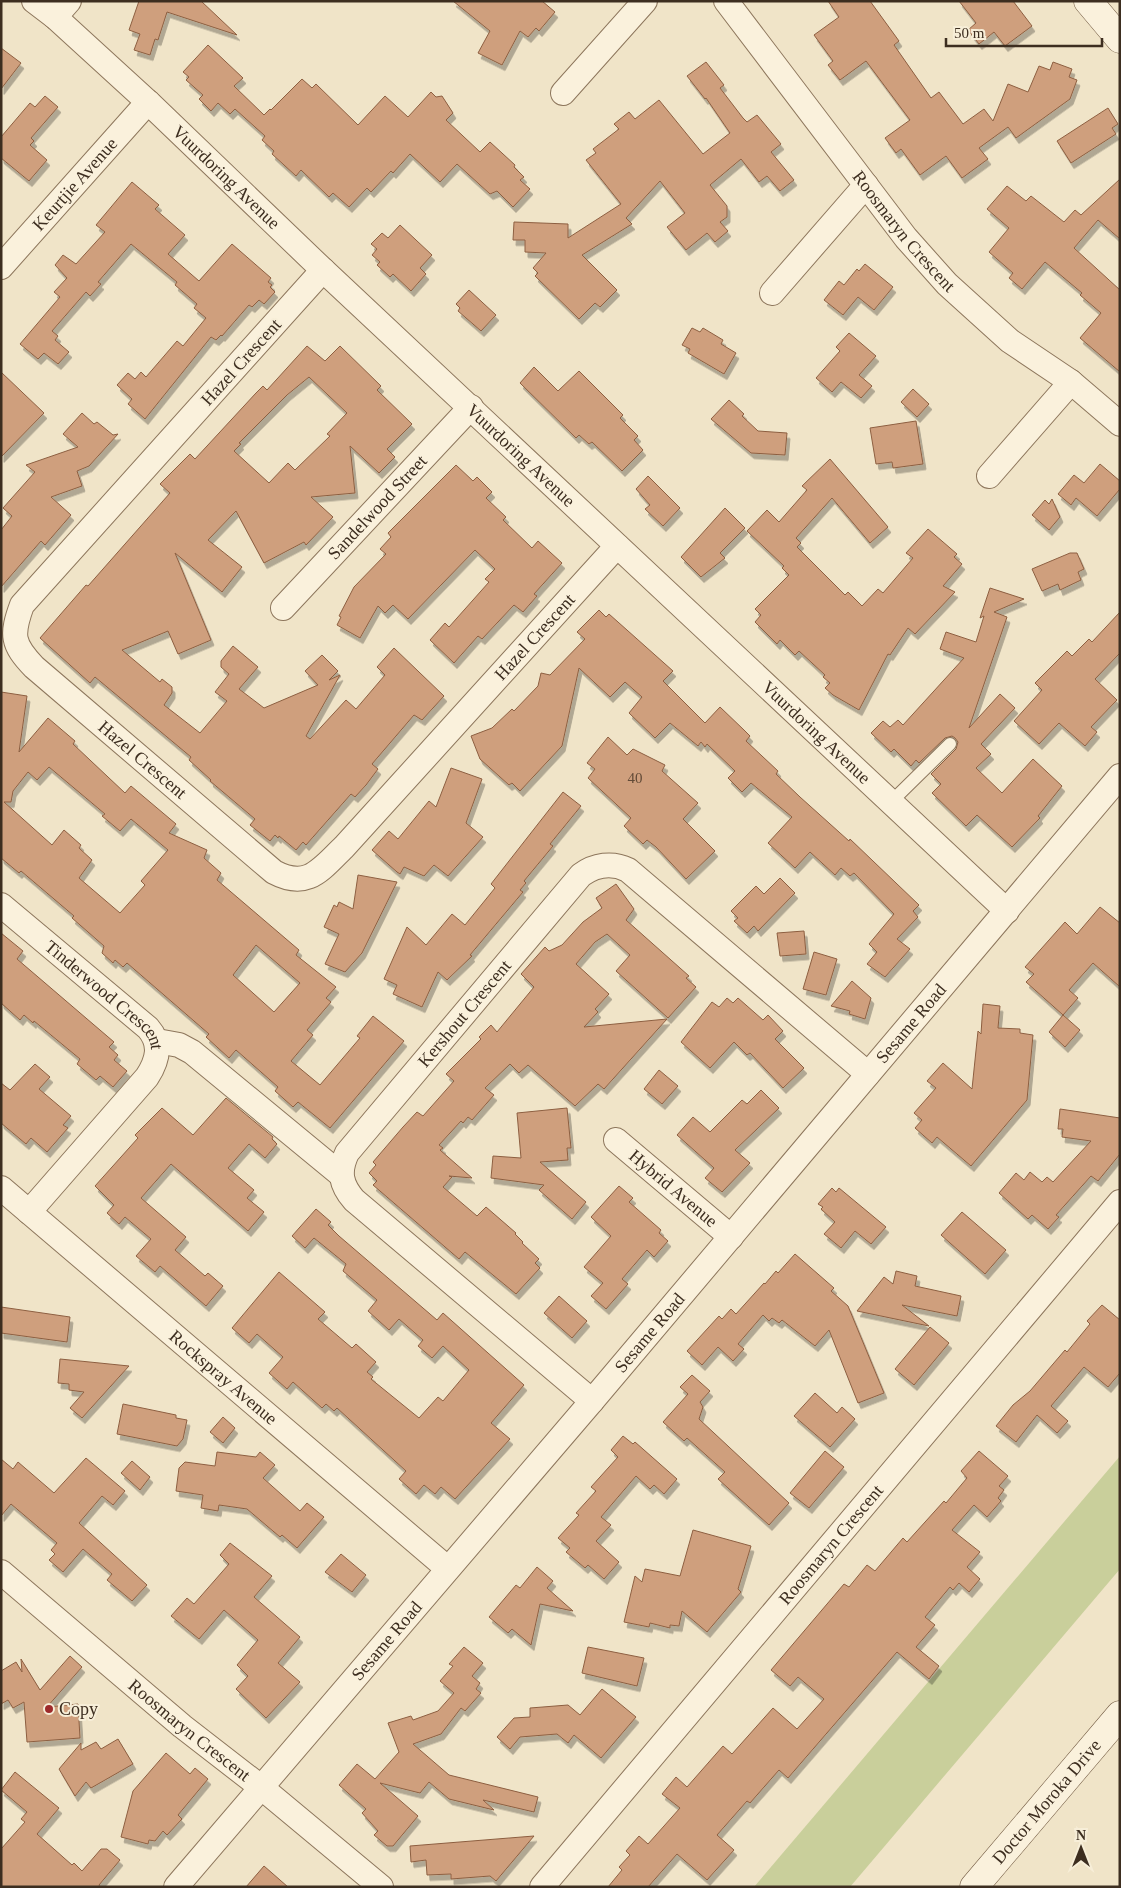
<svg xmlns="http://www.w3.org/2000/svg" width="1121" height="1888" viewBox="0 0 1121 1888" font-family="Georgia,serif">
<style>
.green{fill:#c9cf9b}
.building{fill:#cf9f7d;stroke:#8d5f41;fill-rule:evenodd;filter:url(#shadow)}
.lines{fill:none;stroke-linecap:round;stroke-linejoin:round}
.lane-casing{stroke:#8d765c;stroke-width:14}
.street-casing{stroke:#8d765c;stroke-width:26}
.secondary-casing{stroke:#6f573f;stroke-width:29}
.lane{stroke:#faf1dc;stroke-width:12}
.street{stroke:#faf1dc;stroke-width:24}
.secondary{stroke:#faf1dc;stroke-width:28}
.poi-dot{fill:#9e2a2b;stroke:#f7eed8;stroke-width:2}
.labels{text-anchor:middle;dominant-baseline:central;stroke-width:4;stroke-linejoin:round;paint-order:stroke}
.number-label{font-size:15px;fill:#624a37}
.street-label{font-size:18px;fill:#3d2e20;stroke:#f7eed8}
.poi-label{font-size:18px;fill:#3d2e20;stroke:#f7eed8;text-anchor:start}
</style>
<defs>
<filter id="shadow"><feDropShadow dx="3" dy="5.5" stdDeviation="0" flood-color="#0004"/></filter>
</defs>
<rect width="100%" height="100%" fill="#f0e4c8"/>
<path class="green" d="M1120 1456V1569L850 1887H754Z"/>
<g class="building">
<path d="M139 1H201L237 35 167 12 158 40 155 39 150 55 134 50 140 34 129 30Z"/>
<path d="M453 1H542L555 12 539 31 536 28 528 37 520 31 502 65 478 53 490 31Z"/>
<path d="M828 1H870L899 41 894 45 931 98 939 92 963 124 984 109 993 121 1008 84 1028 92 1039 66 1050 70 1053 62 1072 69 1069 77 1077 80 1070 99 1016 138 1008 127 979 148 988 159 962 178 946 156 920 175 901 149 896 153 885 138 910 120 866 61 840 80 828 65 833 61 814 35 839 17Z"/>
<path d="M959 1H1013L1032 26 1005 46 994 32 979 44 968 30 976 23Z"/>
<path d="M208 45 243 78 234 86 264 115 270 109 271 110 302 79 312 88 316 84 358 125 385 96 408 117 431 92 436 97 442 96 453 113 446 120 480 152 490 142 515 165 514 167 524 177 520 180 530 189 513 207 497 191 490 194 457 164 440 182 410 154 393 173 391 171 371 192 367 188 349 207 333 193 329 197 301 170 296 176 272 154 274 151 262 140 265 136 235 109 230 114 218 103 211 111 199 99 203 95 186 80 189 77 183 72Z"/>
<path d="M1 48 21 63 1 89Z"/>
<path d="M706 62 724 85 720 88 743 118 747 122 757 115 781 144 771 152 794 180 780 191 767 176 759 182 741 159 710 185 727 206V217L720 222 728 231 715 242 707 233 686 250 667 227 685 213 660 181 626 218 632 224 582 255 617 290 600 307 595 303 579 319 535 276 538 273 533 268 546 253 525 252V240H513L514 222 568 224V238L621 204 586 160 596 153 593 149 619 129 614 124 629 112 635 119 659 100 703 154 730 133 706 98 705 99 687 76Z"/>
<path d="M45 96 58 107 31 138 34 141 30 145 47 160 29 181 1 158V137L30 103 35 107Z"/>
<path d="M1108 108 1118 124 1112 128 1116 134 1071 163 1057 141Z"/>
<path d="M1120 179V239L1098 220 1074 248 1120 290V372L1080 338 1101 313 1080 295 1082 293 1045 262 1022 289 1009 278 1013 273 989 252 1009 228 987 209 1007 186 1026 201 1031 196 1064 222 1075 210 1081 215Z"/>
<path d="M132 182 159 205 155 209 185 235 168 254 199 281 232 244 271 278 268 282 272 285 270 287 275 292 264 304 259 300 252 307 249 305 222 336 221 335 216 340 211 337 145 419 128 404 132 399 117 385 128 373 135 379 141 372 146 377 177 341 183 346 206 318 194 308 197 304 175 285 177 282 131 244 98 282 101 284 90 296 86 292 52 331 58 336 55 340 69 352 58 364 44 353 38 359 20 344 60 297 54 292 67 278 55 265 63 255 76 264 105 232 96 225Z"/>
<path d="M400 225 432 255 420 268 426 274 411 291 393 274 390 277 377 265 380 262 372 255 377 249 371 244 382 233 388 238Z"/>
<path d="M865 264 893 287 874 310 858 297 843 315 824 300 839 281 844 285 857 269 859 271Z"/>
<path d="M469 290 496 315 481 331 458 311 460 308 456 304Z"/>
<path d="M692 328 700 332 703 328 723 340 721 344 736 353 724 374 688 353 690 349 682 345Z"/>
<path d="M849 333 876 356 859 375 872 386 861 398 841 382 832 392 816 378 840 351 836 347Z"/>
<path d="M307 346 325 361 340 346 381 386 377 390 412 424 387 449 395 457 379 473 350 446 355 493 311 497 333 517 306 545 304 542 264 563 236 511 208 540 242 567 222 592 175 553 211 640 178 654 168 631 122 650 160 682 162 679 172 687V693L164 705 200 733 227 701 215 692 229 674 221 667V661L233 646 258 667 239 689 264 708 318 685 305 671 322 655 338 671 329 680 340 675 306 736 310 739 346 700 356 709 385 675 377 667 394 648 444 696 422 720 414 715 372 764 378 769 366 785 355 797 351 794 306 845 303 842 296 850 279 836 278 838 275 835 270 841 250 825 255 819 210 781 211 780 189 760 191 757 95 677 90 683 40 638 86 585 88 586 170 493 160 484 190 454 195 459 256 393 263 386 267 390ZM309 377 347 413 327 434 330 436 295 470 288 463 269 483 234 451 241 444 239 443 287 395Z"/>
<path d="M534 367 558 391 579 371 623 415 620 418 638 436 634 440 643 450 622 471 592 442 589 444 579 435 576 438 520 383Z"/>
<path d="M1 372 44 413 1 457Z"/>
<path d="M913 389 929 404 917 417 901 402Z"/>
<path d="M729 400 744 414 742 416 758 431 787 433 785 455 751 453 711 419Z"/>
<path d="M82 413 94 424 97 422 113 435 118 434 89 466 77 471 82 486 51 497 71 515 45 545 41 541 1 587V530L12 516 3 508 35 472 26 465 78 447 63 434Z"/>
<path d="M916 421 923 464 893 468 892 462 876 464 870 428Z"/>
<path d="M830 459 888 527 870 543 832 498 796 538 801 543 797 547 845 595 848 592 862 606 878 589 883 593 913 558 906 553 928 529 957 554 954 557 962 564 943 586 955 592 915 634 908 628 890 655 888 654 859 710 833 695 825 688 830 683 823 677 825 675 799 651 795 655 780 640 777 644 755 622 761 615 755 609 789 575 782 568 784 566 747 531 767 510 779 522 807 490 802 486Z"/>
<path d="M1100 464 1120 481V489L1097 516 1076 498 1071 505 1058 494 1074 475 1084 483Z"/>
<path d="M456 465 473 481 477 477 492 492 486 498 506 517 503 520 532 548 538 541 562 563 534 594 537 596 523 612 514 605 482 639 478 636 454 663 430 640 445 623 449 627 489 582 485 579 495 569 475 550 408 619 393 605 385 613 378 606 360 638 337 625 341 617 339 616 354 587 386 554 380 549 391 537 388 533Z"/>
<path d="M648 476 680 508 663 526 645 509 650 505 636 489Z"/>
<path d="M1052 499 1060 517 1049 530 1032 515 1045 500 1049 504Z"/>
<path d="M725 508 745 528 720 553 725 558 701 577 681 557Z"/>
<path d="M1070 553H1077L1084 569 1078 572 1081 580 1060 590 1058 584 1042 591 1032 569Z"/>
<path d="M990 588 1024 599 994 612 1007 617 969 728 1000 694 1015 708 981 744 991 754 976 768 1002 793 1033 759 1062 786 1038 816 1040 818 1012 847 977 815 966 826 932 793 941 784 931 774 956 749 958 742 955 738 952 736 945 738 919 763 916 760 911 766 894 749 891 752 871 733 883 721 890 727 898 720 903 725 964 658 940 649 946 632 976 642 984 616 980 618Z"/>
<path d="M599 610 606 617 609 614 673 671 663 681 705 723 720 707 744 730 750 736 746 741 778 771 776 774 800 797 849 841 850 839 919 905 913 911 918 917 897 939 910 949 885 977 867 964 877 952 869 944 894 914 854 873 850 876 841 868 835 875 810 852 795 868 768 843 792 817 751 783 742 792 728 778 735 771 707 744 705 747 701 742 698 746 670 723 655 738 629 713 642 697 625 682 610 697 579 668 562 746 520 791 512 783 509 785 480 759 471 736 492 728 512 709 514 711 538 686 541 673 550 675 585 639 577 632Z"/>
<path d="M1120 612V653L1095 679 1117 700 1091 727 1097 732 1085 746 1059 723 1039 744 1014 721 1042 690 1035 683 1067 651 1072 656 1089 639 1092 642Z"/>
<path d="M1 692 27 696 19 752 48 718 75 741 73 744 125 793 131 786 176 824 169 833 207 850 204 858 221 873 217 880 299 950 296 955 336 987 326 998 331 1002 307 1030 313 1035 291 1061 320 1085 360 1038 357 1036 373 1016 404 1041 330 1128 298 1102 293 1107 275 1091 278 1087 236 1050 229 1058 206 1037 209 1034 127 963 123 967 115 960 113 963 102 953 104 946 72 918 74 916 21 871 19 873 1 858ZM49 767 105 814 102 816 120 831 131 819 168 850 141 881 145 885 120 913 79 878 92 860 79 848 81 845 64 830 52 845 4 802H11L13 791 28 772 37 780ZM256 945 300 983 274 1012 233 975Z"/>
<path d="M608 737 627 755 633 749 665 765 662 771 698 803 683 819 715 851 686 879 656 847 647 840 643 844 624 826 631 818 588 778 595 769 587 763Z"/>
<path d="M451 768 482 779 466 823 483 837 448 876 434 865 424 876 404 867 400 874 397 872 372 850 389 831 398 839 429 801 436 807Z"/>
<path d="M563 792 581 806 550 844 553 846 524 881 526 883 520 890 523 892 470 955 472 956 447 980 438 972 422 1007 393 994 397 985 384 979 407 927 426 945 452 914 465 925 495 888 491 884Z"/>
<path d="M358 875 397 882 362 953 345 972 325 964 339 934 324 927 334 905 337 907 339 902 353 909Z"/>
<path d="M780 878 795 893 758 931 754 926 747 933 734 921 738 918 731 911 756 886 764 894Z"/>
<path d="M616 884 634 909 626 920 689 976 686 978 696 987 668 1018 616 971 630 955 607 934 595 942 576 964 609 994 595 1009 598 1012 584 1027 667 1019 604 1089 598 1084 575 1106 528 1065 519 1073 510 1064 485 1088 494 1095 472 1120 468 1117 463 1123 461 1121 439 1145 443 1148 440 1150 472 1178 449 1176 452 1177 443 1187 477 1216 486 1207 516 1233 515 1234 523 1242 522 1243 539 1259 535 1263 540 1268 516 1294 465 1252 459 1259 373 1185 377 1181 369 1173 376 1165 373 1162 403 1127 417 1112 423 1116 454 1081 446 1074 481 1039 479 1037 491 1025 497 1032 534 987 521 974 545 947 549 951 562 945 583 922 602 908 596 898Z"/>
<path d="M1100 907 1120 923V987L1093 963 1069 990 1078 998 1063 1015 1026 982 1034 974 1025 967 1065 922 1077 934Z"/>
<path d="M804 931 806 954 780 956 777 933Z"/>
<path d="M1 933 23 951 17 959 114 1042 109 1047 118 1055 114 1060 127 1071 113 1087 100 1076 96 1080 77 1064 80 1059 34 1021 33 1023 24 1015 20 1020 1 1003Z"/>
<path d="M814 952 837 959 826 995 803 989Z"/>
<path d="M852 981 871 998 865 1019 849 1014 850 1011 831 1006Z"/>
<path d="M727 998 733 1003 738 998 763 1020 768 1015 783 1031 775 1039 804 1068 783 1088 750 1053 747 1055 734 1042 710 1068 681 1042 712 1002 719 1007Z"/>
<path d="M983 1004 1000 1006 998 1028 1020 1029V1033L1033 1035 1027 1100 971 1166 937 1137 932 1143 915 1128 922 1120 914 1113 936 1088 927 1081 943 1063 972 1089 978 1031 981 1034Z"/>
<path d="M1063 1015 1080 1030 1065 1047 1049 1032Z"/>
<path d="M35 1064 50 1077 39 1089 71 1116 63 1125 68 1128 47 1152 31 1138 26 1144 1 1123V1083L10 1090Z"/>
<path d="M659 1070 678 1086 662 1104 644 1089Z"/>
<path d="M761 1090 779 1108 735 1150 750 1163 722 1192 705 1178 714 1168 677 1135 693 1117 710 1132 742 1100 747 1104Z"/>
<path d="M226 1098 273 1137 272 1139 277 1144 265 1158 249 1144 228 1168 254 1190 247 1198 264 1212 248 1231 171 1164 141 1198 186 1237 175 1250 205 1276 208 1273 223 1286 206 1306 160 1266 155 1272 136 1256 151 1239 125 1217 119 1224 107 1213 114 1205 95 1186 138 1138 135 1135 162 1108 193 1135Z"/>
<path d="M567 1108 571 1148H567L568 1160 540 1162 586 1202 572 1219 539 1190 544 1185 491 1178 493 1156 521 1158 517 1113Z"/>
<path d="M1060 1109 1120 1118V1154L1098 1181 1091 1176 1056 1215 1059 1217 1048 1229 1032 1215 1028 1219 999 1193 1016 1173 1024 1180 1030 1172 1042 1182 1047 1177 1053 1182 1091 1141 1062 1137 1063 1129H1058Z"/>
<path d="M619 1186 633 1198 629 1202 661 1230 659 1233 668 1241 654 1257 647 1250 622 1279 628 1284 606 1309 591 1296 603 1283 584 1267 611 1236 591 1217Z"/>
<path d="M832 1188 836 1192 839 1188 886 1227 871 1244 855 1231 841 1248 824 1234 835 1222 821 1209 823 1207 818 1204Z"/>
<path d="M316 1209 331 1222 328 1225 339 1236 437 1320 443 1313 524 1385 491 1423 510 1439 455 1499 441 1487 435 1494 424 1485 416 1494 399 1479 406 1471 337 1408 334 1411 326 1404 322 1408 293 1382 287 1389 269 1373 283 1357 257 1334 249 1343 232 1328 279 1272 325 1312 318 1319 352 1348 356 1344 376 1362 367 1372 373 1377 371 1379 419 1418 438 1397 443 1401 469 1370 443 1346 432 1358 418 1346 423 1340 399 1319 389 1330 368 1311 377 1300 343 1271 346 1264 314 1238 305 1248 292 1236Z"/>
<path d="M962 1212 1006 1250 985 1274 941 1235Z"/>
<path d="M795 1254 834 1288 831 1291 848 1306 884 1393 858 1403 829 1330 815 1346 782 1320 779 1323 772 1318 769 1321 763 1315 738 1344 744 1349 733 1361 718 1347 702 1365 687 1351 719 1316 722 1319 731 1309 736 1314 764 1283 765 1284 776 1271 778 1273Z"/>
<path d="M896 1271 917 1276 915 1286 961 1296 957 1316 902 1305 929 1326 857 1311 884 1277 893 1284Z"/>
<path d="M559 1296 587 1321 572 1338 544 1313Z"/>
<path d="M1102 1305 1120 1320V1373L1108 1387 1084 1367 1051 1406 1068 1421 1057 1433 1037 1415 1016 1442 996 1426 1013 1405 1030 1391 1065 1350 1067 1352 1090 1324 1087 1321Z"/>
<path d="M1 1307 70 1317 67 1342 1 1333Z"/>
<path d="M930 1327 949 1343 914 1385 895 1369Z"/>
<path d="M60 1359 129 1366 82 1418 70 1408 84 1392 69 1390V1384L58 1383Z"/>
<path d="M692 1375 710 1391 700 1402 703 1407 699 1419 789 1503 769 1525 718 1479 725 1472 687 1438 684 1441 663 1422 688 1394 680 1387Z"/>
<path d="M815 1393 837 1413 842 1407 855 1419 830 1447 794 1416Z"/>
<path d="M123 1404 176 1415V1418L187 1420 183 1439 177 1446 117 1434Z"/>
<path d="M223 1417 235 1428 223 1443 210 1432Z"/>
<path d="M623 1436 633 1444 635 1442 677 1479 664 1494 654 1485 650 1489 636 1476 601 1517 611 1525 596 1541 619 1562 604 1579 588 1565 585 1568 566 1552 570 1548 558 1538 579 1515 576 1513 596 1491 591 1487 618 1457 611 1450Z"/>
<path d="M825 1451 844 1467 809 1508 790 1493Z"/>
<path d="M979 1451 1008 1476 999 1486 1004 1490 998 1498 1001 1501 987 1517 974 1505 952 1530 980 1552 967 1567 980 1579 969 1592 959 1583 953 1590 950 1587 925 1617 935 1625 916 1647 939 1666 929 1679 897 1652 788 1778 779 1770 750 1803 747 1801 717 1835 734 1850 707 1880 677 1854 648 1887H608L622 1870 619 1867 630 1855 626 1851 639 1836 648 1844 680 1808 662 1794 676 1777 687 1787 723 1746 732 1754 773 1708 797 1729 824 1699 798 1677 790 1686 771 1670 844 1584 849 1587 867 1565 875 1571 903 1538 907 1542 944 1501 946 1503 967 1478 961 1471Z"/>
<path d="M217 1452 256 1457 260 1452 275 1465 263 1478 300 1511 307 1503 324 1517 297 1548 282 1535 280 1537 247 1509 219 1505 218 1511 201 1508 203 1495 176 1491 179 1468 185 1462 215 1466Z"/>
<path d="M86 1458 125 1491 113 1505 102 1496 79 1523 147 1585 132 1601 107 1580 112 1574 83 1549 63 1572 49 1560 55 1554 51 1550 57 1543 11 1504 1 1516V1459L13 1469 18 1462 54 1493Z"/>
<path d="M132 1461 150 1477 140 1490 121 1473Z"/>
<path d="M693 1530 751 1546 738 1589 741 1592 707 1632 682 1611 679 1626 670 1625V1628L650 1623 649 1627 624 1622 635 1576 642 1582 645 1569 680 1576Z"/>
<path d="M230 1543 272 1576 254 1597 300 1637 278 1663 300 1682 266 1718 236 1689 248 1676 237 1665 258 1640 224 1610 199 1639 171 1616 187 1598 194 1604 229 1564 220 1555Z"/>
<path d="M341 1554 366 1575 352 1592 325 1572Z"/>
<path d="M537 1567 553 1581 547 1588 573 1611 540 1604 531 1645 512 1629 508 1633 489 1617 516 1585 520 1588Z"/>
<path d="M464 1647 483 1663 472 1676 480 1683 476 1689 481 1693 465 1711 461 1708 441 1734 413 1744 449 1775 538 1797 534 1812 483 1800 494 1810 449 1799 429 1782 420 1793 380 1783 418 1816 393 1846H387L374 1835 378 1831 362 1813 366 1809 339 1785 357 1764 375 1779 399 1752 388 1723 411 1716 413 1720 438 1711 454 1693 440 1681 453 1666 449 1664Z"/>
<path d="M588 1647 644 1658 637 1686 582 1673Z"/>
<path d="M70 1656 82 1667 47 1707 78 1704 80 1738 27 1742 24 1702 13 1708 8 1700 1 1704V1671L16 1662 22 1672 21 1659 40 1690Z"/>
<path d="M602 1689 636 1717 601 1758 574 1735 568 1743 557 1734 520 1737 510 1749 497 1737 514 1718 530 1717V1708L568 1705 580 1715Z"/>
<path d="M118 1739 133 1764 91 1788 86 1782 75 1796 59 1769 81 1743V1750L96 1742 101 1749Z"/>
<path d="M166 1753 190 1774 195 1768 208 1779 178 1815 182 1819 167 1835 163 1831 155 1841 149 1840 148 1844 121 1837 133 1791Z"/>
<path d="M15 1772 59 1808 37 1834 72 1865 74 1863 82 1871 101 1849H107L120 1860 99 1885 100 1887H1V1849L25 1822 21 1819 27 1812 1 1790Z"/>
<path d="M534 1836 496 1881 490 1876 451 1879V1874L427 1875 426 1860 411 1862 410 1846Z"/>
<path d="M264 1866 288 1887H246Z"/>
</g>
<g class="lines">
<defs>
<path id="lane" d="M890 803 950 744"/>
<g id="street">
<path id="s1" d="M34 1 55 17 148 102 323 270 1007 911"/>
<path id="s2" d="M726 1 906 238 947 284 1010 341 1071 382 1120 424"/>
<path d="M55 17 69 1"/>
<path d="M563 93 645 1"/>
<path id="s3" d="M1 267 148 102"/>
<path id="s4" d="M323 270 22 605C11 635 12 644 34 667L274 872C308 890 321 869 344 847L617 546"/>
<path d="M772 293 866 185"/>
<path d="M989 476 1071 382"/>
<path id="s5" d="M283 608 471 407"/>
<path id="s6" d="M1 905 148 1028C162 1044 158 1060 147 1077L29 1212"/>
<path d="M157 1041 179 1045 192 1052 340 1174"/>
<path id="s7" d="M616 1140 731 1237"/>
<path id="s8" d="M1 1188 447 1568"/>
<path id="s9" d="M592 1401 354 1200C341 1185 338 1172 347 1153L581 875C595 865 612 862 628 870L868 1074"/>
<path id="s10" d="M1 1572 182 1726 262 1788 381 1887"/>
<path id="s11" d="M176 1887 592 1401 1120 776"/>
<path id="s12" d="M542 1887 1120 1202"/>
</g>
<g id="secondary">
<path d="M1088 1 1120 39"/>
<path id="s13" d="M974 1887 1120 1715"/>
</g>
</defs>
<use href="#lane" class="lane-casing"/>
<use href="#street" class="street-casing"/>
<use href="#secondary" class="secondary-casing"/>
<use href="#lane" class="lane"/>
<use href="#street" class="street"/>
<use href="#secondary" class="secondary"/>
</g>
<circle class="poi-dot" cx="49" cy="1709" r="5"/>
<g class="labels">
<g class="number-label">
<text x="635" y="778">40</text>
</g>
<g class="street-label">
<text stroke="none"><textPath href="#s1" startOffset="261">Vuurdoring Avenue</textPath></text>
<text stroke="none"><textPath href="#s3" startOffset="111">Keurtjie Avenue</textPath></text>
<text stroke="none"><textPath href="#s2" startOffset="291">Roosmaryn Crescent</textPath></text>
<text transform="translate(241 362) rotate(-48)">Hazel Crescent</text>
<text stroke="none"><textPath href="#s1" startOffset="666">Vuurdoring Avenue</textPath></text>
<text stroke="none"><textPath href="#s5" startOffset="138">Sandelwood Street</textPath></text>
<text stroke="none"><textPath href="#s4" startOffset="1201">Hazel Crescent</textPath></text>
<text stroke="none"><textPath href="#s1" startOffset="1071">Vuurdoring Avenue</textPath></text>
<text stroke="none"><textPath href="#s4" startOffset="662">Hazel Crescent</textPath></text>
<text stroke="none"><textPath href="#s6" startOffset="138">Tinderwood Crescent</textPath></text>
<text stroke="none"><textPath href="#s9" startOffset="545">Kershout Crescent</textPath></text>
<text stroke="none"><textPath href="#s11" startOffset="1134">Sesame Road</textPath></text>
<text stroke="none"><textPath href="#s7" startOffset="75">Hybrid Avenue</textPath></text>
<text stroke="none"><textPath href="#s11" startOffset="729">Sesame Road</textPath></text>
<text stroke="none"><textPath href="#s8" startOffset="292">Rockspray Avenue</textPath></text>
<text stroke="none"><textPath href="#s12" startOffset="448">Roosmaryn Crescent</textPath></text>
<text stroke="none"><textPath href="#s11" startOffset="324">Sesame Road</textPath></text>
<text stroke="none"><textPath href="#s10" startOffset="246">Roosmaryn Crescent</textPath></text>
<text stroke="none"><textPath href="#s13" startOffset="112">Doctor Moroka Drive</textPath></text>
</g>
<g class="poi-label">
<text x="59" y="1709">Copy</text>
</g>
</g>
<rect width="1121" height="1888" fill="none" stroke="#3d2e20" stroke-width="5"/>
<g transform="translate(1081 1848)" stroke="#f7eed8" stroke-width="4" paint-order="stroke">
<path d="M0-4L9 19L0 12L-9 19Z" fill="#3d2e20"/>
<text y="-8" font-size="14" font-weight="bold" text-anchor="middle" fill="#3d2e20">N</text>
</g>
<path d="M946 38v8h156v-8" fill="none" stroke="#3d2e20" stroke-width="2.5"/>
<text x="954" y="38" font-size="15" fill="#3d2e20" stroke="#f7eed8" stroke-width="4" paint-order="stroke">50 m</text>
</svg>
